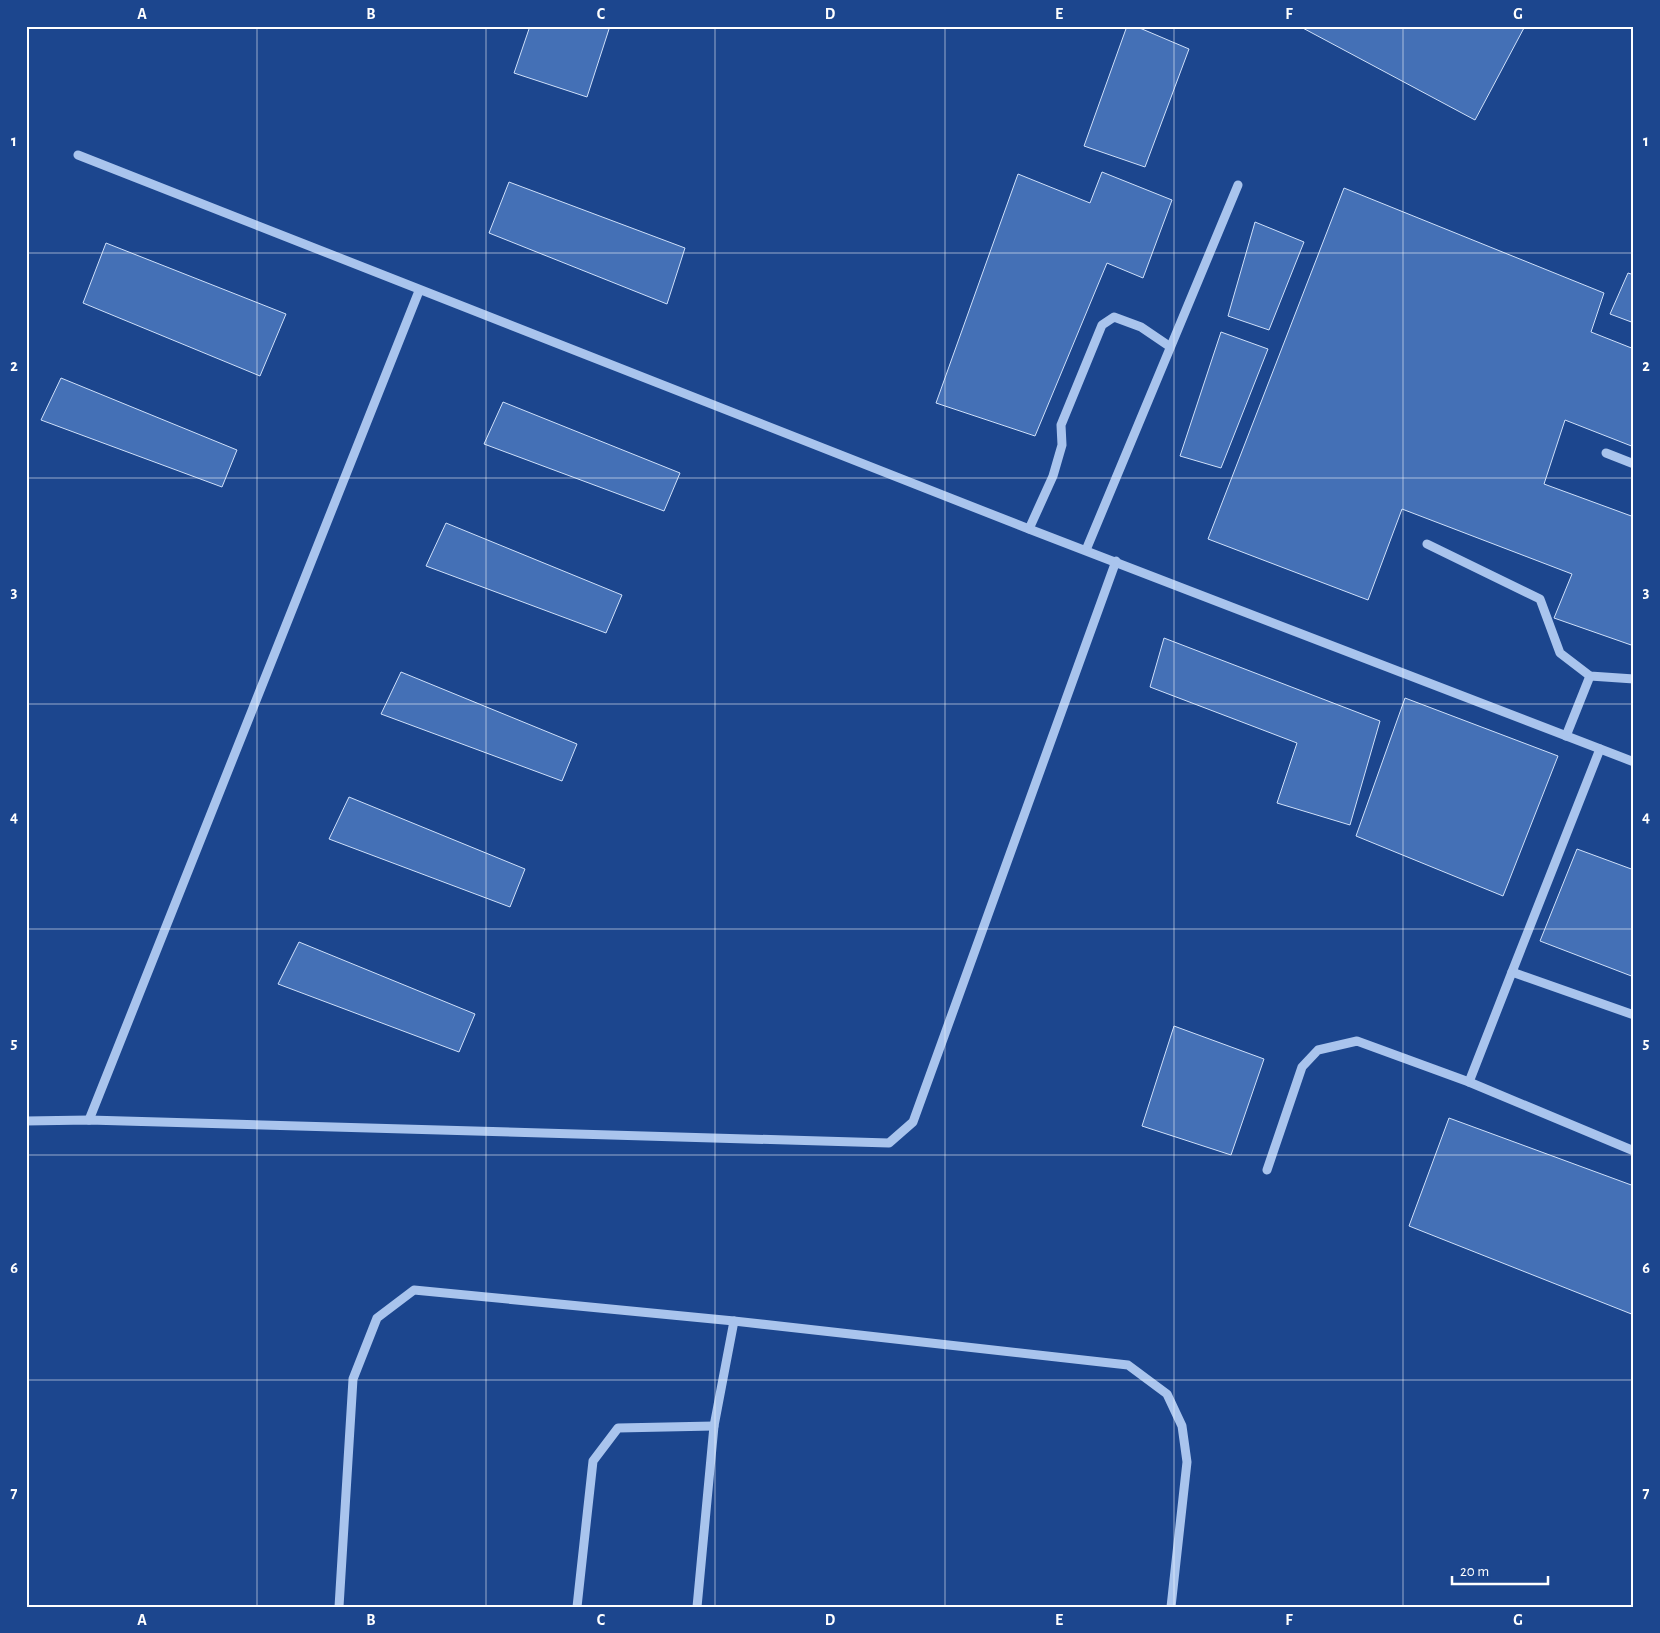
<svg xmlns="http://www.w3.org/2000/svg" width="1660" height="1633" viewBox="0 0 1660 1633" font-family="'Alegreya Sans',sans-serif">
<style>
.building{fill:#4470b6;stroke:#cfe0fa}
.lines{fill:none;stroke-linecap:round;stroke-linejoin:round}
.minor{stroke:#a9c4ed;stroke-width:9}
.grid{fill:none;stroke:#fff;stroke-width:1;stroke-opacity:0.55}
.neatline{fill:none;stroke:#fff;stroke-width:2}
.grid-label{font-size:16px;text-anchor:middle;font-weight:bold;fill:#fff}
</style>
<rect width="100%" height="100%" fill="#1c468e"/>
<g class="building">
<path d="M530 26H610L587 97 514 73Z"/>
<path d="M1127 26H1135L1189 49 1145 167 1084 146Z"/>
<path d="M1299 26H1525L1475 120Z"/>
<path d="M1102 172 1172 200 1143 278 1107 263 1035 436 936 403 1018 174 1090 203Z"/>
<path d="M509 182 685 248 667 304 489 233Z"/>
<path d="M1344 188 1604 293 1591 332 1634 349V447L1565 420 1544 484 1634 517V646L1554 618 1572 574 1402 509 1368 600 1208 539Z"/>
<path d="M1255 222 1304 242 1269 330 1228 316Z"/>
<path d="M106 243 286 314 260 376 83 303Z"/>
<path d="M1628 273 1634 275V323L1610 314Z"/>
<path d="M1221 332 1268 349 1221 468 1180 456Z"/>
<path d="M61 378 237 450 222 487 41 420Z"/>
<path d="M503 402 680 473 664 511 484 444Z"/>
<path d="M446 523 622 595 606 633 426 566Z"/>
<path d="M1164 638 1380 721 1350 825 1277 803 1297 743 1150 687Z"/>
<path d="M401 672 577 744 562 781 381 714Z"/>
<path d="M1405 698 1558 756 1503 896 1356 836Z"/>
<path d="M349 797 525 869 510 907 329 839Z"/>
<path d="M1577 849 1634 870V977L1540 941Z"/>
<path d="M299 942 475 1014 459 1052 278 984Z"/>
<path d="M1174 1026 1264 1059 1231 1155 1142 1126Z"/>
<path d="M1449 1118 1634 1186V1315L1409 1226Z"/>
</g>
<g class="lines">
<g class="minor">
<path d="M78 155 1029 529 1634 762"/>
<path d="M1606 453 1634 464"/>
<path d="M1029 529 1053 476 1062 445 1061 425 1102 325 1114 317 1141 327 1169 346"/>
<path d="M1427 544 1540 599 1560 653 1590 676 1634 679"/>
<path d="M1086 550 1238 185"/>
<path d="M1566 736 1590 676"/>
<path d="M1600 749 1512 972 1634 1015"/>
<path d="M1469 1082 1512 972"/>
<path d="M89 1120 419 291"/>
<path d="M26 1121 89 1120 889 1143 913 1122 1116 561"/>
<path d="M1267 1170 1302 1067 1318 1050 1357 1041 1469 1082 1634 1151"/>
<path d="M339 1607 353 1379 377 1318 414 1290 734 1321 1128 1365 1167 1394 1182 1426 1187 1462 1171 1607"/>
<path d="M577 1607 593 1461 618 1428 714 1426"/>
<path d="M697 1607 714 1426 734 1321"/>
</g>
</g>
<path class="grid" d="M257 26V1607M486 26V1607M715 26V1607M945 26V1607M1174 26V1607M1403 26V1607M26 253H1634M26 478H1634M26 704H1634M26 929H1634M26 1155H1634M26 1380H1634"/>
<rect width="1660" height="1633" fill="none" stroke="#1c468e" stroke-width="55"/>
<path d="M1452 1576v8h96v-8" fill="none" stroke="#ffffff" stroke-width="2.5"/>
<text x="1460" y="1576" font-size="15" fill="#ffffff" stroke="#1c468e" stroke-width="4" paint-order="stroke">20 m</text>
<rect x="28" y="28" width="1604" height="1578" class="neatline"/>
<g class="grid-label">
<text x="142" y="19">A</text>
<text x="371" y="19">B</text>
<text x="601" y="19">C</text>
<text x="830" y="19">D</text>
<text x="1059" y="19">E</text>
<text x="1289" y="19">F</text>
<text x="1518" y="19">G</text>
<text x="14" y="146">1</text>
<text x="1646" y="146">1</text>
<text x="14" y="371">2</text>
<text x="1646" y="371">2</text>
<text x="14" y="597">3</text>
<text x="1646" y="597">3</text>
<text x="14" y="822">4</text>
<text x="1646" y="822">4</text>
<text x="14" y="1048">5</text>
<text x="1646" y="1048">5</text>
<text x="14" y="1273">6</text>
<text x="1646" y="1273">6</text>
<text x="14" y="1498">7</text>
<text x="1646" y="1498">7</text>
<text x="142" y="1625">A</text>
<text x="371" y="1625">B</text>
<text x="601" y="1625">C</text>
<text x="830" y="1625">D</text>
<text x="1059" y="1625">E</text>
<text x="1289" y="1625">F</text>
<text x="1518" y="1625">G</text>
</g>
</svg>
